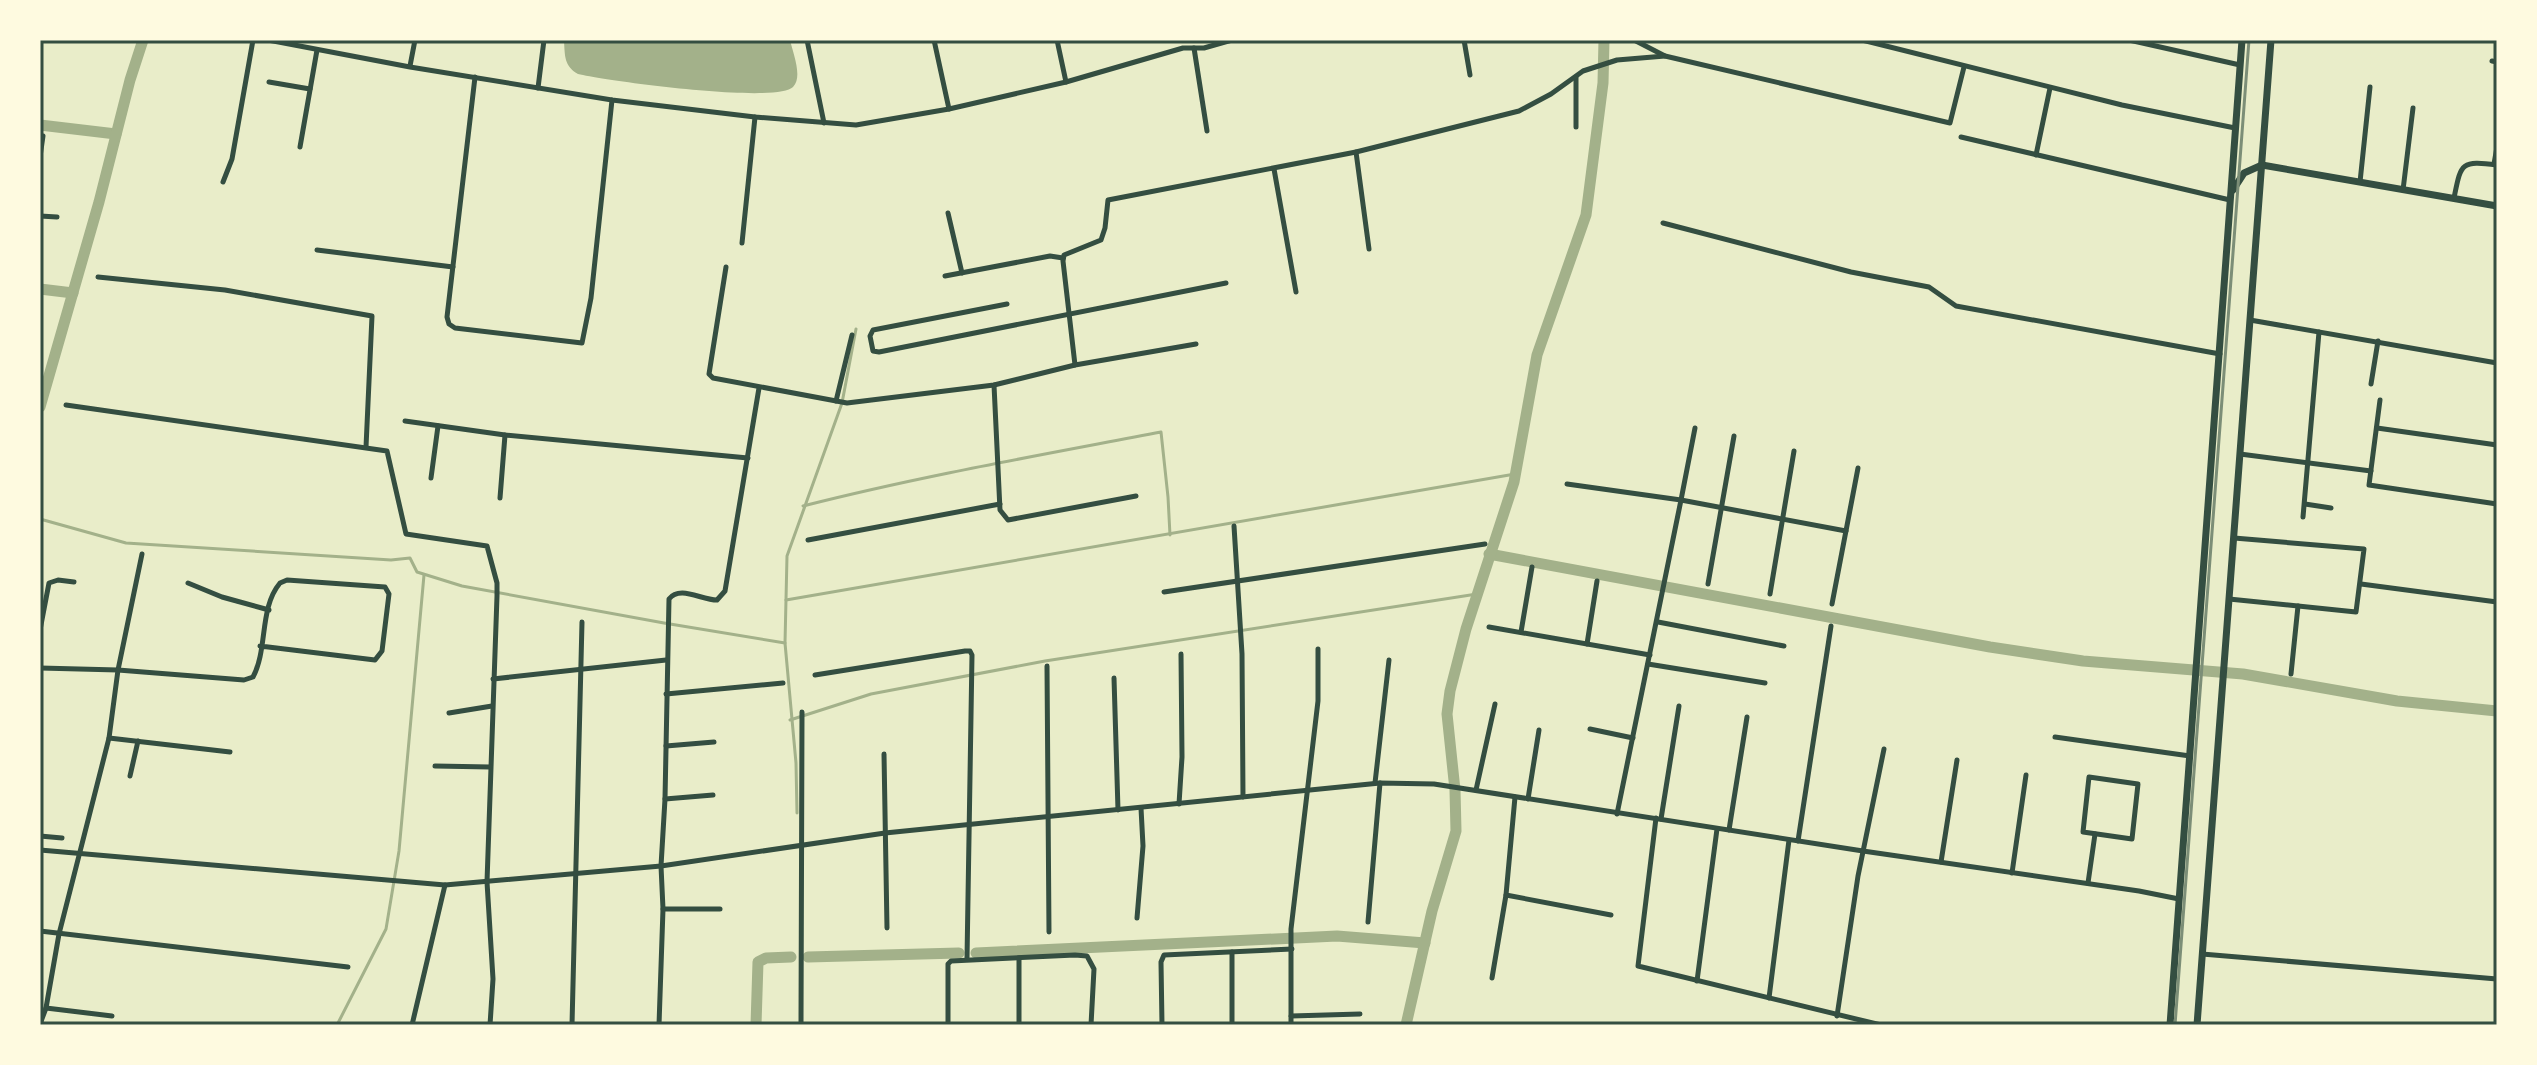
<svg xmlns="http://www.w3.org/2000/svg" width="2537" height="1065" viewBox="0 0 2537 1065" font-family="Roboto,sans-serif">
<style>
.water{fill:#a3b18a}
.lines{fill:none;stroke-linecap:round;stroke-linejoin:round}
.stream{stroke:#a3b18a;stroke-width:3}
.canal{stroke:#a3b18a;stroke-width:11}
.minor{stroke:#344e41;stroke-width:5}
.secondary{stroke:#344e41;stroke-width:7}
.primary{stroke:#344e41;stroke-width:7}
.rail{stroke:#7c8e77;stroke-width:3}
.neatline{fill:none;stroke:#344e41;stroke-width:3}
</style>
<rect width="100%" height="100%" fill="#e9edc9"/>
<path class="water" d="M790 40C793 53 803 77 793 87 776 104 608 81 578 74 564 66 565 56 564 41Z"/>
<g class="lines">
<g class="stream">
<path d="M803 506C921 476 1041 455 1161 432L1168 497 1170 535"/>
<path d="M40 519 126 543 391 560 410 558 417 572 462 586 664 623 785 643"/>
<path d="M786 600 1515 474"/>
<path d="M790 720 871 694 1045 661 1477 594"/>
<path d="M797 813 796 763 785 643 787 556 842 403 856 329"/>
<path d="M337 1025 386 929 399 851 424 575"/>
</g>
<g class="canal">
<path d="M40 125 116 134"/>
<path d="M40 289 73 293"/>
<path d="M40 407 99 202 130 80 143 40"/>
<path d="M1489 554 1990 647 2083 661 2243 674 2397 701 2497 711"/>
<path d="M976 953 1337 936 1425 943"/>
<path d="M808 957 959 953"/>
<path d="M756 1025 758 962 766 958 791 957"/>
<path d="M1406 1025 1432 911 1456 831 1455 790 1447 714 1450 691 1466 629 1514 482 1537 355 1586 215 1603 83 1604 40"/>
</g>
<g class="minor">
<path d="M268 40 410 67 612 100 755 117 856 125 949 109 1066 82 1183 48H1204L1232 40"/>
<path d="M807 40 824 123"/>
<path d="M934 40 949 109"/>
<path d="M1057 40 1066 82"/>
<path d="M1464 40 1470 75"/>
<path d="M1634 40 1665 56 1950 123 1964 67"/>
<path d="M1862 40 2122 105 2235 128"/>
<path d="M2129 40 2240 65"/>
<path d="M1194 48 1207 131"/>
<path d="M2492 61 2497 62"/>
<path d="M410 66 415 40"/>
<path d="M475 77 447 317 449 324 455 328 582 343 591 298 612 100"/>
<path d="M1576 77V127"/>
<path d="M269 82 310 89"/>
<path d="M538 88 544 40"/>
<path d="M1961 137 2230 200"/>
<path d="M300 147 317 50"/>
<path d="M1356 152 1369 249"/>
<path d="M2036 155 2050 88"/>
<path d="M40 157 43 136"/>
<path d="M2494 164 2497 147"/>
<path d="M1274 169 1296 292"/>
<path d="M223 182 232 159 253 40"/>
<path d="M2360 182 2370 87"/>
<path d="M2403 190 2413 108"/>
<path d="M2454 198C2461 164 2460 160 2497 165"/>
<path d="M948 213 962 273"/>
<path d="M40 216 57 217"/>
<path d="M1663 223 1851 272 1929 287 1956 306 2220 354"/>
<path d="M742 243 755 117"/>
<path d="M317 250 453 267"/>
<path d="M726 267 709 374 713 378 847 403 994 385 1075 365 1196 344"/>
<path d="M945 276 1050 256 1063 258"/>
<path d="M98 277 225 290 372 316 366 447"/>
<path d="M1007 304 873 330 870 336 873 351 879 352 1226 283"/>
<path d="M2250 320 2497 363"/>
<path d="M1075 365 1063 261 1064 255 1101 240 1105 228 1108 200 1356 152 1519 111 1551 94 1583 71 1617 60 1665 56"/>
<path d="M2371 384 2378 341"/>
<path d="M994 385 1000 510 1008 520 1136 496"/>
<path d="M2380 400 2369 485 2497 504"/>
<path d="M836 401 852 335"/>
<path d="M66 405 387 451 406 534 487 546 497 583V596L487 882 493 979 490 1025"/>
<path d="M405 421 505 435 748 458"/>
<path d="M1695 428 1681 500 1846 531"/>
<path d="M2377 428 2497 445"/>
<path d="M2240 454 2371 471"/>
<path d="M431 478 438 426"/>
<path d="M1567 484 1681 500 1617 814"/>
<path d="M500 498 505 435"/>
<path d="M2305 504 2331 508"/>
<path d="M2303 517 2319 332"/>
<path d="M1234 526 1242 654 1243 797"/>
<path d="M808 540 1000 504"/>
<path d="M188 583 222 597 269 610"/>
<path d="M1708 584 1734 436"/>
<path d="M2361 584 2497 602"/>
<path d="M1164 592 1485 544"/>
<path d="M1770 594 1794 451"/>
<path d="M2229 599 2356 612 2364 549 2234 538"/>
<path d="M1832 604 1858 468"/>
<path d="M1658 622 1784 646"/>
<path d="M1489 627 1650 655"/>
<path d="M40 630 49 583 58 580 74 582"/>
<path d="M1521 632 1532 567"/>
<path d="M1587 644 1597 581"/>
<path d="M1648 664 1765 683"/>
<path d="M1047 666 1049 932"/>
<path d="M40 668 118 670 244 680 253 677C268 649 259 608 280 583L287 580 385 587 389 594 382 651 375 660 260 646"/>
<path d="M2291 674 2298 606"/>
<path d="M815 675 965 651H970L972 655 967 959"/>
<path d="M1114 678 1118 810"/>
<path d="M493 679 666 660"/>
<path d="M666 694 783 683"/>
<path d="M449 713 492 706"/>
<path d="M1590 729 1633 738"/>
<path d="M2055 737 2190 756"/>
<path d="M109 738 230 752"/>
<path d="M666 746 714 742"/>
<path d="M884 754 887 928"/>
<path d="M435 766 490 767"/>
<path d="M130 776 138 741"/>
<path d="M2089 777 2138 784 2132 839 2083 832Z"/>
<path d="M1375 783 1389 660"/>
<path d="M1476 790 1495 704"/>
<path d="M1515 797 1506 895 1611 915"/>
<path d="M665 799 713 795"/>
<path d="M1528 799 1539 730"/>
<path d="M1179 804 1182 757 1181 654"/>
<path d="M1656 818 1638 966 1881 1025"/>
<path d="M1661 819 1679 706"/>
<path d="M1729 830 1747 717"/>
<path d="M40 836 62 838"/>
<path d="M1798 841 1831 626"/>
<path d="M40 850 445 885 661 866 885 833 1380 783 1434 784 1863 851 2139 891 2179 899"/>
<path d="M1941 862 1957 760"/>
<path d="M2012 873 2026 775"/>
<path d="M2088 883 2095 834"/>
<path d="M663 909H720"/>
<path d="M1137 918 1143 846 1141 808"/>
<path d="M1368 922 1380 783"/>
<path d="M40 931 348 967"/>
<path d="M2202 954 2497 979"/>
<path d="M1019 958V1025"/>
<path d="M1492 978 1506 895"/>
<path d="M1697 981 1717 829"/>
<path d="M1769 998 1789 840"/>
<path d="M46 1008 112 1016"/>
<path d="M1291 1016 1360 1014"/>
<path d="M1837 1016 1858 876 1884 749"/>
<path d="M40 1024 46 1008 59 934 109 738 118 670 142 554"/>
<path d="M412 1025 445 885"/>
<path d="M572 1025 582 622"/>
<path d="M659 1025 663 909 661 866 665 799 669 599C680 585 701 600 717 600L725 591 759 388"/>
<path d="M801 1025 802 712"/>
<path d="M948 1025V964L951 961 1075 955 1087 956 1094 969 1091 1025"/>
<path d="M1162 1025 1161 962 1164 955 1292 949"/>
<path d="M1232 1025V952"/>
<path d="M1291 1025V929L1318 701V649"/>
</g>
<path class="secondary" d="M2262 165 2497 206"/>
<g class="primary">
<path d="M2233 190 2244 173 2262 165"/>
<path d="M2170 1025 2242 40"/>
<path d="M2197 1025 2271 40"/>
</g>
<path class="rail" d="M2175 1025 2249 40"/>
</g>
<rect width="2537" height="1065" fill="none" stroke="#fefae0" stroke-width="84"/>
<rect x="42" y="42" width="2453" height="981" class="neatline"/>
</svg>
